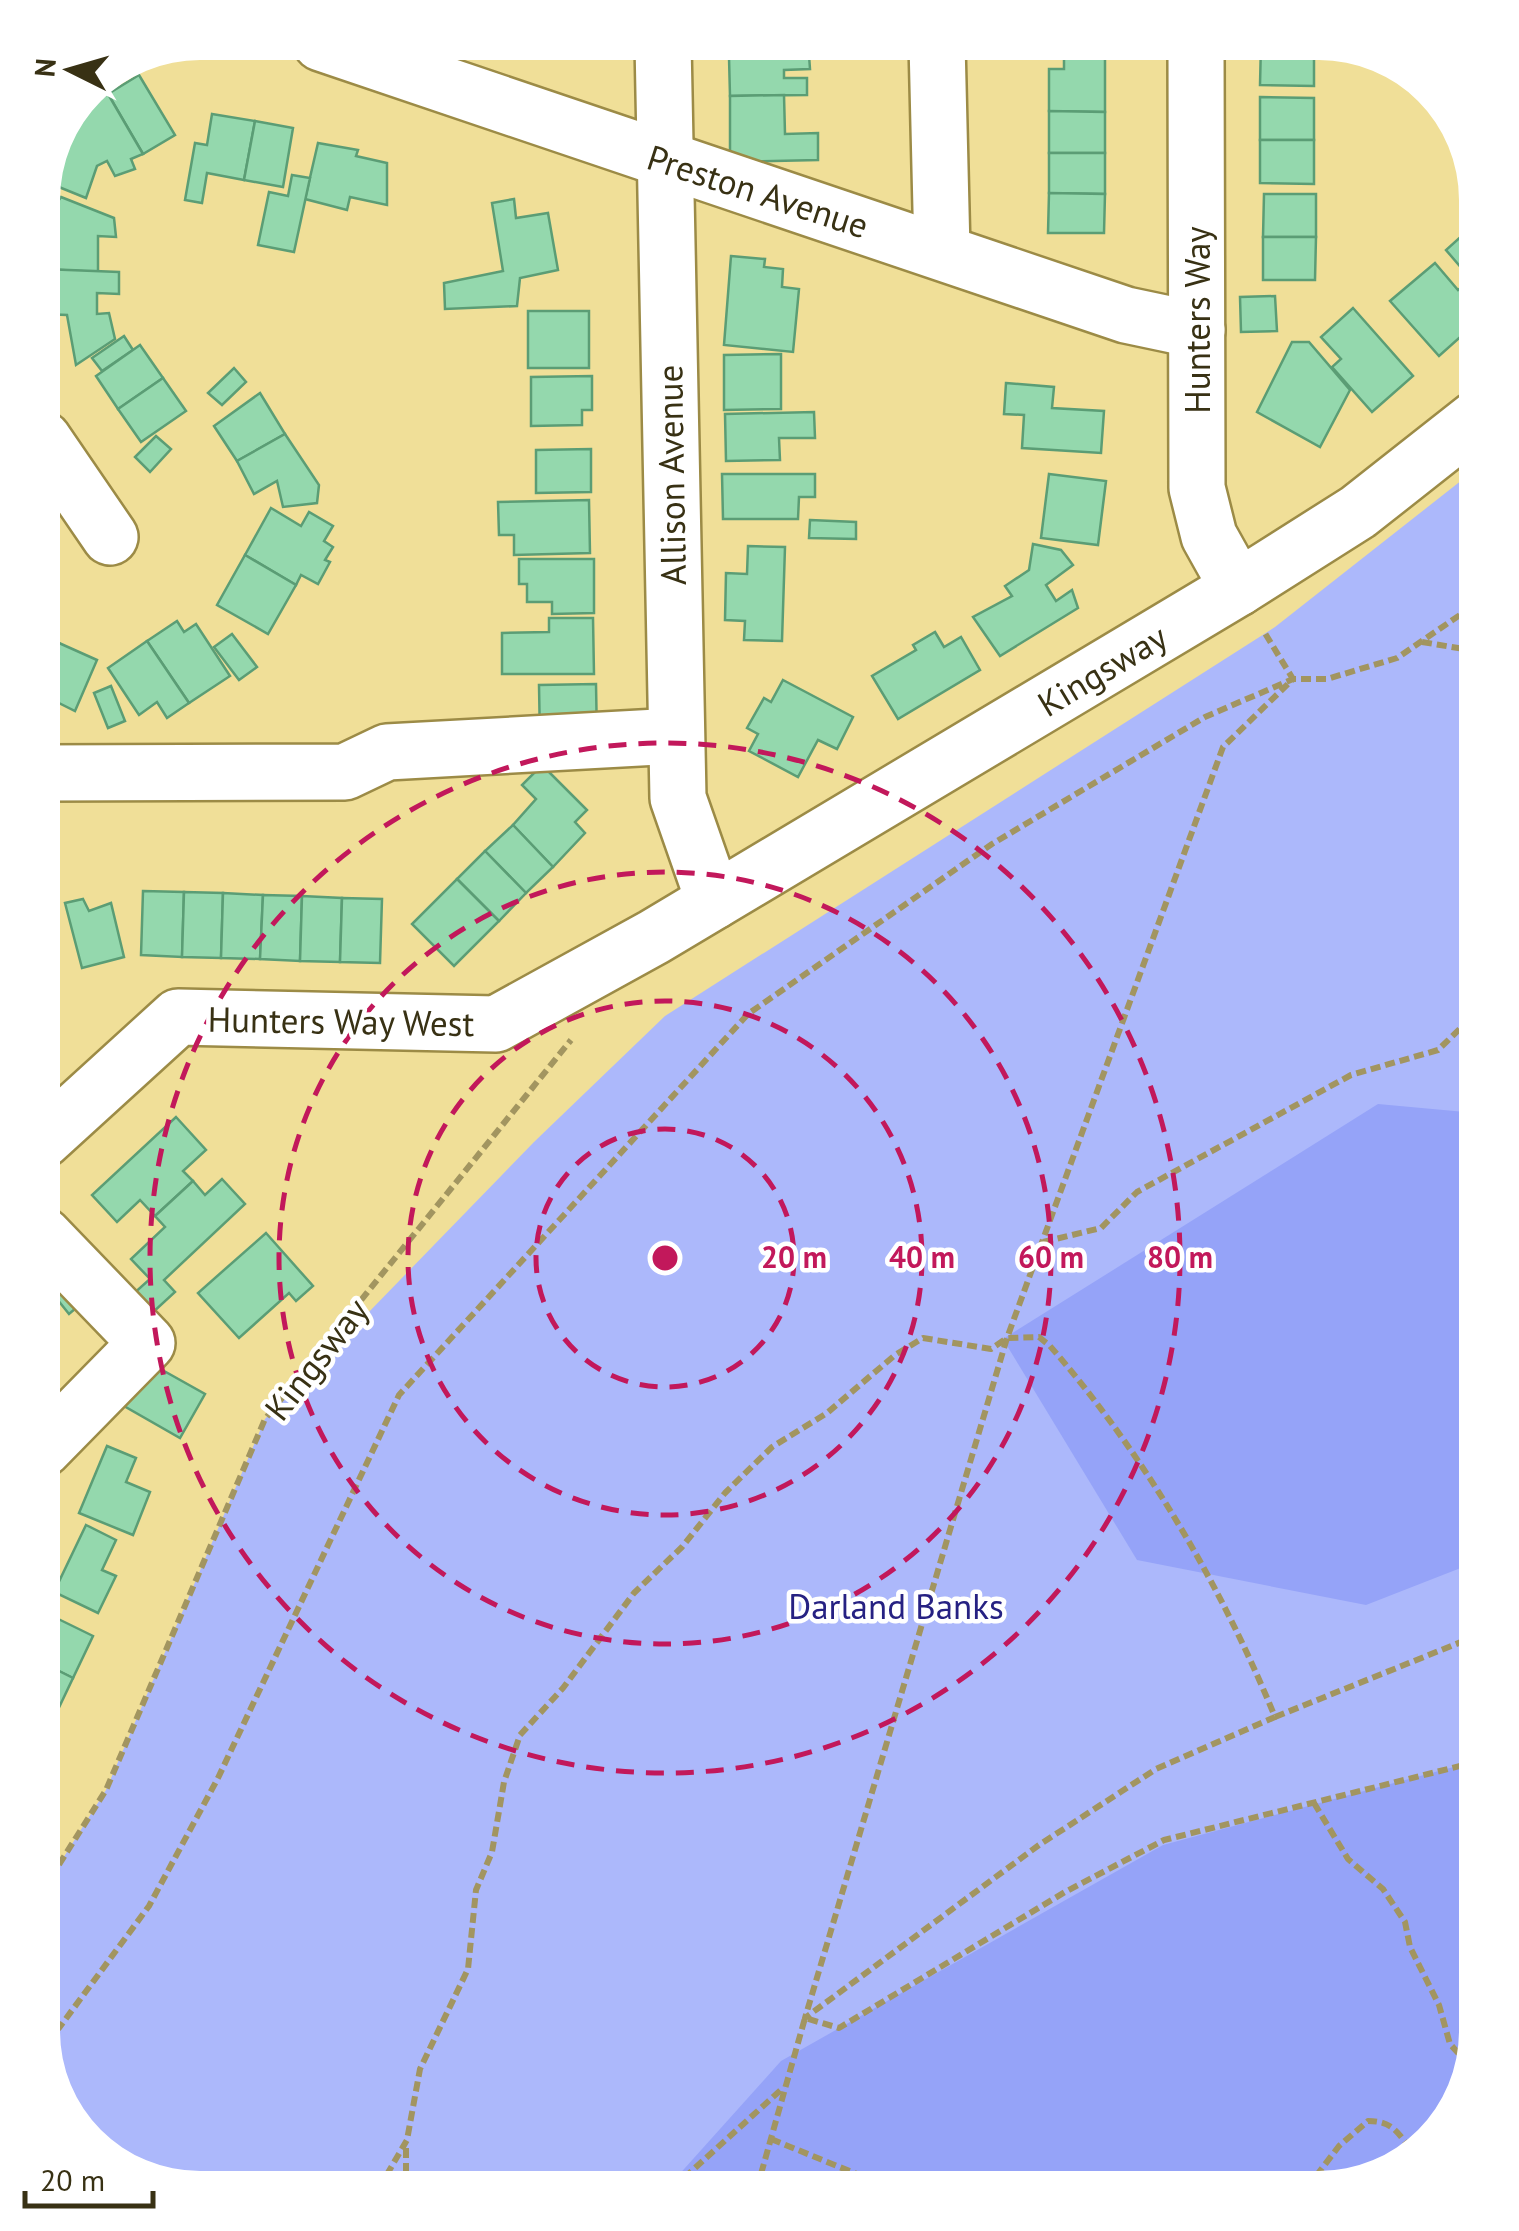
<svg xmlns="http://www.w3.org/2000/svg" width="1519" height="2231" viewBox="0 0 1519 2231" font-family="'PT Sans',sans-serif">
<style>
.green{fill:#acb8fb}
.forest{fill:#95a3f8}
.building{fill:#94d8ad;stroke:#5b9d75;stroke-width:2.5}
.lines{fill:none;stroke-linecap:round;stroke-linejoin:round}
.minor-casing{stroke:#9c8b46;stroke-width:60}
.path{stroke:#a29560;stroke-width:6;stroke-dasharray:10 5;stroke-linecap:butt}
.minor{stroke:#fff;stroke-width:55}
.ring{fill:none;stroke:#c2185b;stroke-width:5;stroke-dasharray:18 12}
.labels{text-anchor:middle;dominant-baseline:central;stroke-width:9;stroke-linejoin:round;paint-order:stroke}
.street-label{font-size:35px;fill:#383114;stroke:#fff}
.park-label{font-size:35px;fill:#262182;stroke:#fff}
.centre{fill:#c2185b;stroke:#fff;stroke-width:5}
.ring-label{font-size:30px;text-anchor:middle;font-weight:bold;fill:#c2185b;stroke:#fff;stroke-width:9;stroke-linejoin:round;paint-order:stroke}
</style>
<rect width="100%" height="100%" fill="#f0df98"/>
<path class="green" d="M1476 469V2032L1455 2110 1397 2168 1320 2188H190L113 2162 63 2109 43 2031V1890L106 1790 265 1419 534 1142 665 1016 1275 627Z"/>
<g class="forest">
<path d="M1378 1104 1476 1113V1562L1366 1605 1137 1560 1003 1339Z"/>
<path d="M1476 1761V2032L1455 2110 1397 2168 1320 2188H667L781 2061 1163 1845Z"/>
</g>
<g class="building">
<path d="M523 43H579V57H522Z"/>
<path d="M728 43H784V49L810 48 809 55 729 57Z"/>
<rect x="1064" y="43" width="41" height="8"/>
<path d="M1261 43H1314V86L1260 85Z"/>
<path d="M1064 51H1105V112L1049 111V69H1064Z"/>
<path d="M809 55 810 69 784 70V78H807V95L730 96 729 57Z"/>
<path d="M139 75 175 135 143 154 108 94Z"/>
<path d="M108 94 143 154 131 159 135 169 115 176 107 161 97 166 86 198 49 183 83 108Z"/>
<path d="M784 95 785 134 818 133V160L730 162V96Z"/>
<path d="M1260 97 1314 98V140H1260Z"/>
<path d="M1049 111 1105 112V153H1049Z"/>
<path d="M212 114 255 121 244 180 207 173 202 203 185 200 195 143 207 145Z"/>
<path d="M255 121 293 128 283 187 244 180Z"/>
<path d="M1260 140H1314V184L1260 183Z"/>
<path d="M318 143 358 150 356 156 387 163V205L350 197 347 210 305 199Z"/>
<path d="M1049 153H1105V194L1049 193Z"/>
<path d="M292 175 310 178 294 252 258 245 269 192 288 196Z"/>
<path d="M1049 193 1105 194 1104 233H1048Z"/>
<path d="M1264 194H1316V237H1263Z"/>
<path d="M61 197 114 218 116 237 98 236V272L43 269V226L51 227V211Z"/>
<path d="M514 199 516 218 548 213 558 270 520 278 517 306 445 309 444 283 503 271 492 203Z"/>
<path d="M1476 223V283L1475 284 1446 250Z"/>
<path d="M1263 237H1316L1315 280H1263Z"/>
<path d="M731 256 765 259 764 267 783 269 782 287 799 289 793 352 724 345Z"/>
<path d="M1435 263 1458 290 1467 283 1476 294V323L1439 356 1390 301Z"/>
<path d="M43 269 119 272V294L97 293V314L109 313 115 339 76 365 67 315 43 314Z"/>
<path d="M1275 296 1277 331 1241 332 1240 297Z"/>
<path d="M1353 308 1413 376 1372 412 1332 367 1341 359 1321 337Z"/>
<rect x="528" y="311" width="61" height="57"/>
<path d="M124 336 133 350 102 371 92 358Z"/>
<path d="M1292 342H1309L1350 390 1320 447 1257 412Z"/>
<path d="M140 345 163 378 118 409 96 376Z"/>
<path d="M781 354V409L724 410V355Z"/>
<path d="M234 368 246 382 222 405 208 393Z"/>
<path d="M592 376V410H582V425L531 426V377Z"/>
<path d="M163 378 186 411 141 442 118 409Z"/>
<path d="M1006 383 1054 387 1052 408 1104 411 1101 453 1022 448 1024 415 1004 414Z"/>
<path d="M260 393 285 434 237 461 214 426Z"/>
<path d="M814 412 815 438H779L780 460 726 461 725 414Z"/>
<path d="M285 434 319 485 317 503 283 507 277 481 254 494 237 461Z"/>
<path d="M156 436 171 449 150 472 135 457Z"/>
<path d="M591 449V492L536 493V450Z"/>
<path d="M722 474H815V497H799L798 519H723Z"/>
<path d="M1049 474 1106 481 1098 545 1041 538Z"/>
<path d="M589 500 590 553 514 555V535H499L498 502Z"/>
<path d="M271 508 301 526 309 512 333 526 324 541 333 547 325 560 330 562 318 584 301 575 296 585 245 555Z"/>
<path d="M810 520 856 522V539L809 538Z"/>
<path d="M1033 544 1061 550 1073 565 1046 585 1056 601 1072 590 1078 608 1000 656 973 617 1012 596 1005 586 1029 570Z"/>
<path d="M748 546 785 547 782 641 744 640 745 621 725 620 726 573 747 574Z"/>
<path d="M245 555 296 585 268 634 217 605Z"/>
<path d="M519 559H594V613L552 614V602H527V584H519Z"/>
<path d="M549 618H593L594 674H502V633L549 632Z"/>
<path d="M177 621 184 632 196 624 230 676 189 703 147 641Z"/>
<path d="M935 632 944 647 961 637 980 670 898 719 872 676 916 650 913 645Z"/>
<path d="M232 634 257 667 239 680 214 647Z"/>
<path d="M43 636 59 643 43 676Z"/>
<path d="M147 641 189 703 167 718 157 702 139 715 108 668Z"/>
<path d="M59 643 97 660 75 711 43 695V676Z"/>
<path d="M783 680 853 717 837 749 818 740 798 777 749 751 758 734 747 728 764 698 771 702Z"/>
<path d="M596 684 597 739 540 740 539 685Z"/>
<path d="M111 686 125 721 108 728 94 693Z"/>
<path d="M542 765 587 810 575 822 585 833 553 867 513 825 536 799 522 785Z"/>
<path d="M513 825 553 867 526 893 485 851Z"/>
<path d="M485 851 526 893 499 921 457 879Z"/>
<path d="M457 879 499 921 454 966 412 924Z"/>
<path d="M143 891 184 892 182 957 141 955Z"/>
<path d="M184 892 223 893 221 958 182 957Z"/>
<path d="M223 893 263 895 260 959 221 958Z"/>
<path d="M263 895 302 896 300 961 260 959Z"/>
<path d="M302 896 342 898 340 962 300 961Z"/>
<path d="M342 898 382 899 380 963 340 962Z"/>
<path d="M83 899 89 911 111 903 124 957 82 968 65 903Z"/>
<path d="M43 961 57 978 43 990Z"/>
<path d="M176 1117 206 1150 183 1171 193 1181 155 1216 140 1200 117 1222 92 1195Z"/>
<path d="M222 1179 245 1204 164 1280 175 1292 150 1315 132 1295 150 1279 131 1259 165 1227 155 1216 193 1181 205 1195Z"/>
<path d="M266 1233 313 1286 296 1301 289 1293 239 1338 198 1293Z"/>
<path d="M43 1273 88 1298 69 1314 57 1299 43 1311Z"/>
<path d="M148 1362 205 1394 180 1438 124 1406Z"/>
<path d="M107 1446 136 1458 126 1482 150 1492 133 1535 79 1513Z"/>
<path d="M86 1525 116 1540 102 1570 116 1576 98 1613 54 1592Z"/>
<path d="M44 1612 93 1636 73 1678 43 1663Z"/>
<path d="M43 1663 73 1678 53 1720 43 1715Z"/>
</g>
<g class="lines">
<defs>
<g id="minor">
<path d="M321 43 1126 315 1197 330"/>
<path d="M663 43 678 798 714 901"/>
<path d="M937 43 942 251"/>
<path d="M1196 43 1197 488 1209 536 1238 588"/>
<path d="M43 439 110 537"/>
<path d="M43 773 345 772 387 752 676 736"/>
<path d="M43 1140 178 1017 496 1024 654 937 1238 588 1358 512 1476 419"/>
<path d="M43 1449 147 1343 43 1235"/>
</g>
</defs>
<use href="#minor" class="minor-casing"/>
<g class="path">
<path d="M1422 642 1476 651"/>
<path d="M1043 1242 1101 1228 1137 1192 1351 1075 1438 1050 1476 1013"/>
<path d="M1275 1717 1476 1636"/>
<path d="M1314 1803 1348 1859 1383 1889 1405 1922 1410 1947 1439 2005 1450 2044 1468 2064"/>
<path d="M43 1890 106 1790 265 1419 571 1040"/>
<path d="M45 2040 59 2028 149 1906 218 1778 399 1395 748 1014 992 844 1205 717 1293 679H1327L1397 658 1476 604"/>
<path d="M771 2139 891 2188"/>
<path d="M379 2188 407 2140 420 2069 468 1969 476 1890 492 1852 504 1782 520 1735 563 1688 634 1593 682 1547 725 1493 772 1447 827 1413 895 1355 923 1338 991 1349 1007 1338 1039 1337 1050 1346C1144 1454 1221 1585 1275 1717L1156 1769 1039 1845 805 2018 1007 1338 1223 747 1293 679 1263 630"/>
<path d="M406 2188V2145"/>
<path d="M673 2188 784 2087"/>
<path d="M757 2188 805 2018 839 2028 1065 1892 1164 1840 1476 1762"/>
<path d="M1307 2188 1339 2146 1368 2121C1394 2121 1398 2134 1413 2152"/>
</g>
<use href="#minor" class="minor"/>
</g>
<g class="ring">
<circle cx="665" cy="1258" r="129"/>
<circle cx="665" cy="1258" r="257"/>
<circle cx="665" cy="1258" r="386"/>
<circle cx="665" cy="1258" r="515"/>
</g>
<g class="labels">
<g class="street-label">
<text transform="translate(758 191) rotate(18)">Preston Avenue</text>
<text transform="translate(1197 320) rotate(-90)">Hunters Way</text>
<text transform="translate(671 475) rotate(-91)">Allison Avenue</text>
<text transform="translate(1102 670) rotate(-31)">Kingsway</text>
<text transform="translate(341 1021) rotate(1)">Hunters Way West</text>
<text transform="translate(316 1359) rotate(-52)">Kingsway</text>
</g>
<g class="park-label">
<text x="896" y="1606">Darland Banks</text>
</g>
</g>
<path d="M0 0H1519V2231H0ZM200 60H1319A140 140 0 0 1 1459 200V2031A140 140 0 0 1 1319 2171H200A140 140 0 0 1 60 2031V200A140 140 0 0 1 200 60Z" fill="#fff" fill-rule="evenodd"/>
<circle cx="665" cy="1258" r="15" class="centre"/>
<g class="ring-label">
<text x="794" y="1268">20 m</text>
<text x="922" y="1268">40 m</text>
<text x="1051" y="1268">60 m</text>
<text x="1180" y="1268">80 m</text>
</g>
<g transform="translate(70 70) rotate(275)" stroke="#ffffff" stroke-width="8" paint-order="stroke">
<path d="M0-8L18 38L0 25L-18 38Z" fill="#383114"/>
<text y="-15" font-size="28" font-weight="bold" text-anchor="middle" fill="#383114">N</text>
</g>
<path d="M25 2191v15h128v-15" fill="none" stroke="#383114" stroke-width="5"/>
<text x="40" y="2191" font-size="30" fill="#383114" stroke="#ffffff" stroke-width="8" paint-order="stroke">20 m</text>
</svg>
